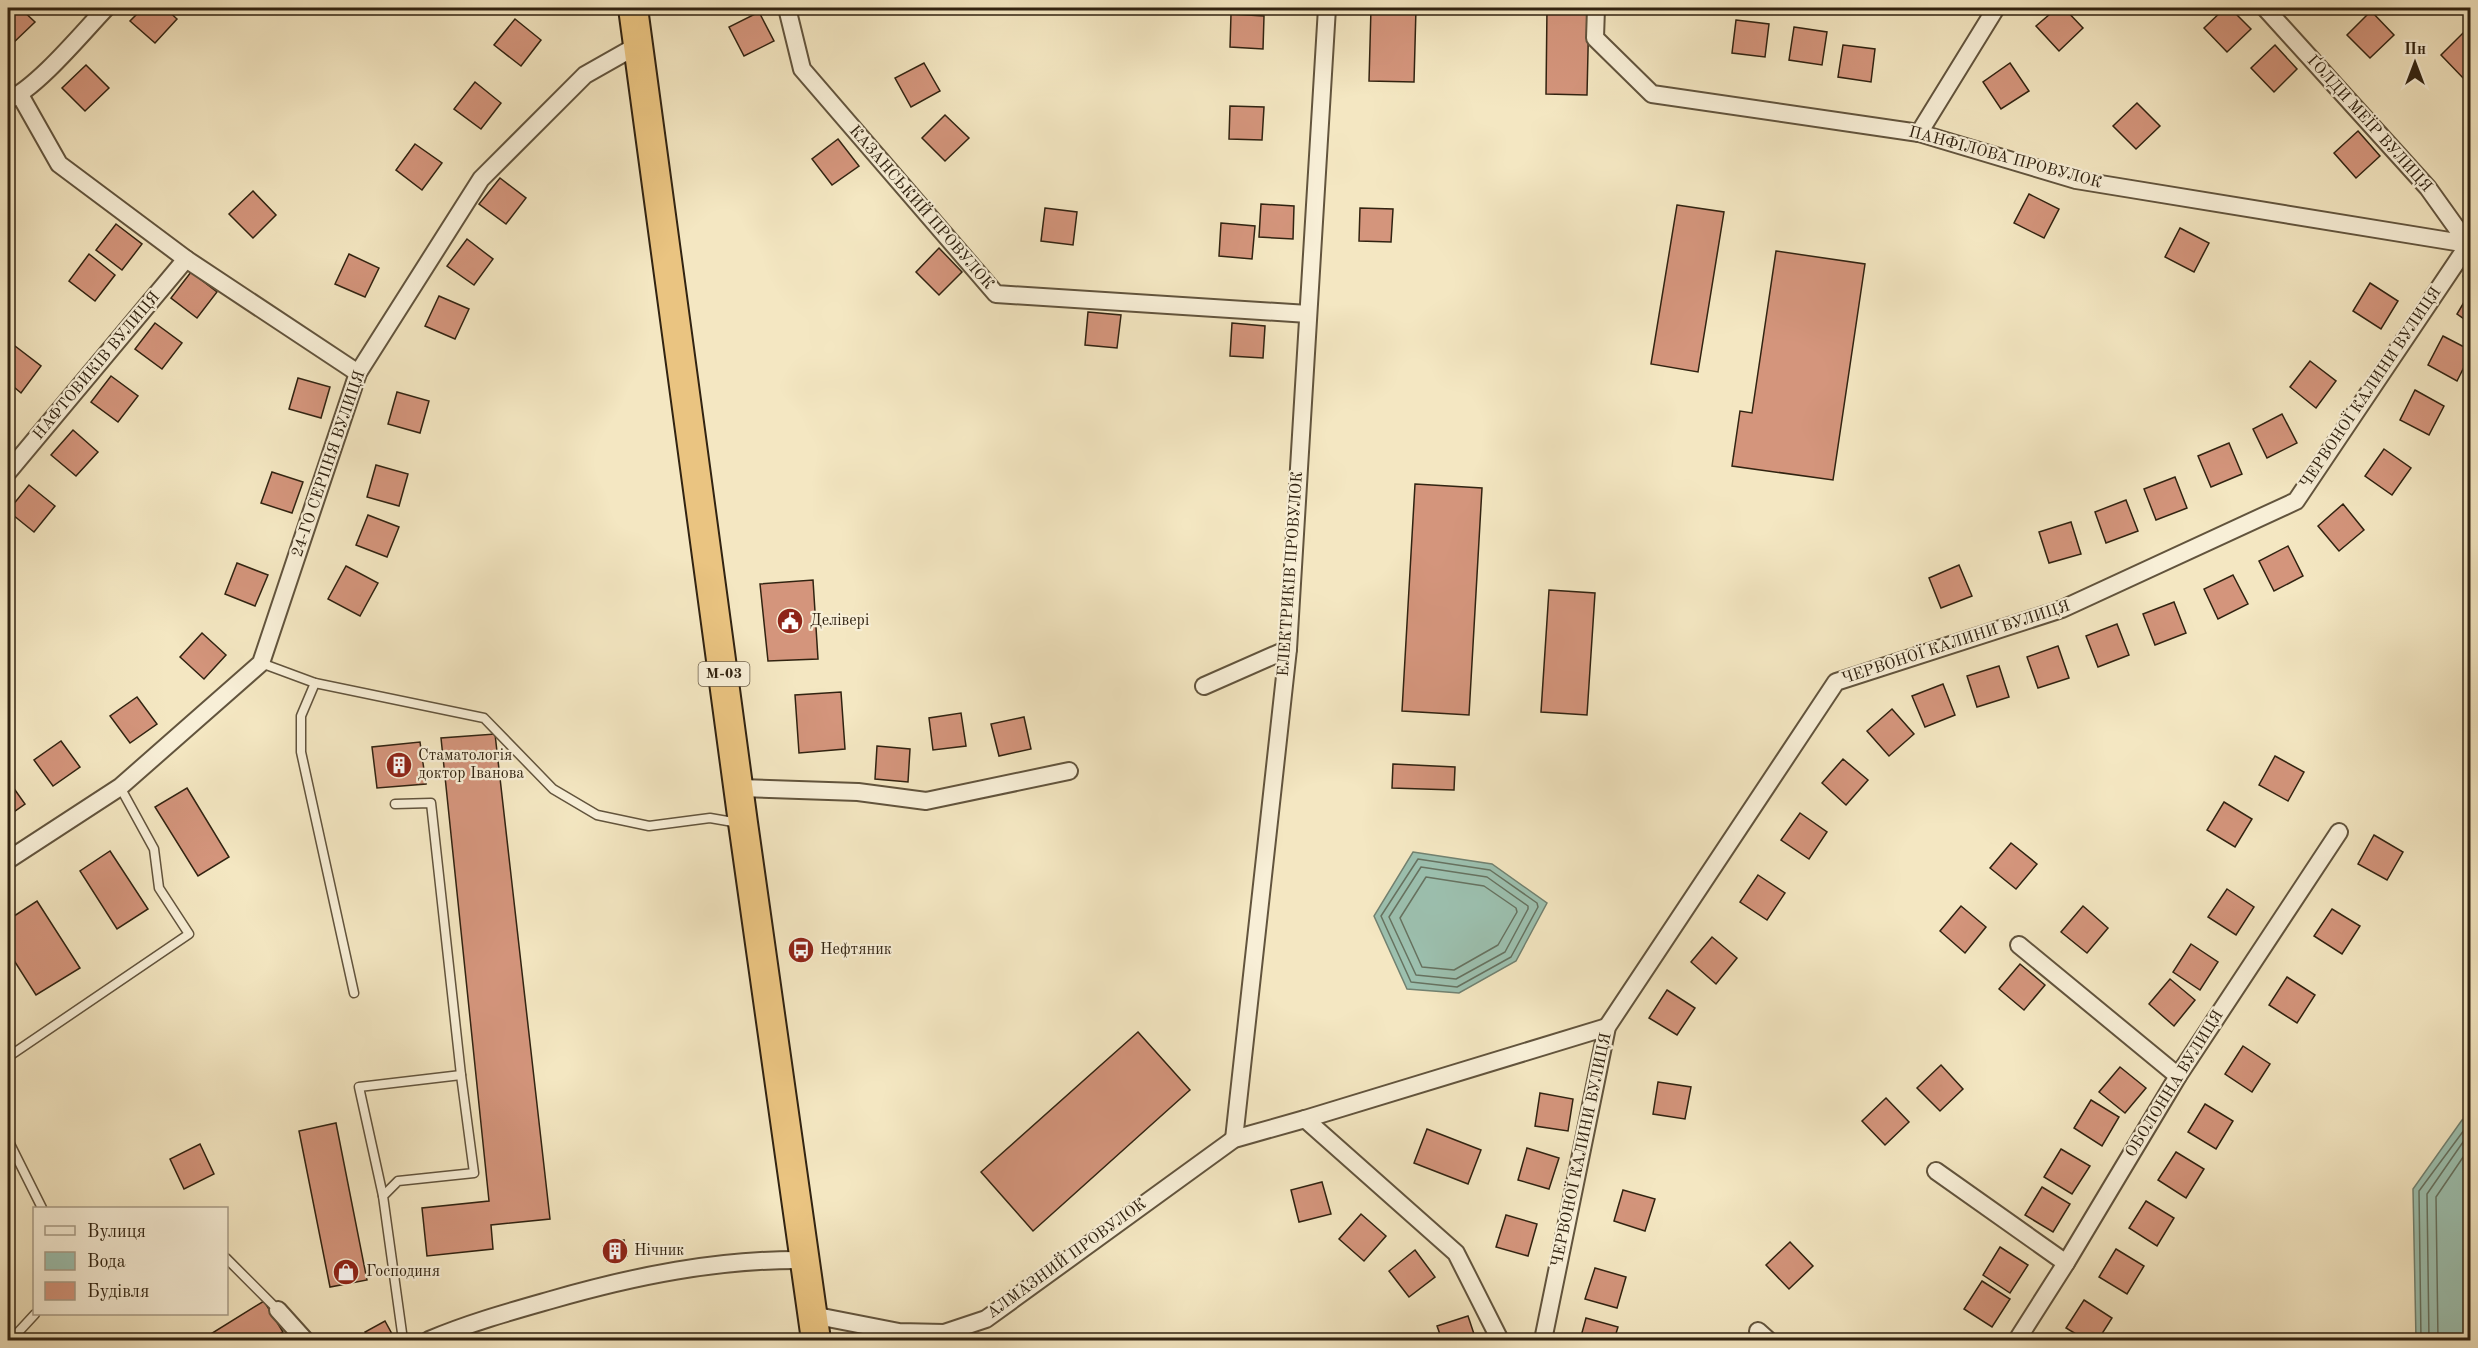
<svg xmlns="http://www.w3.org/2000/svg" width="2478" height="1348" viewBox="0 0 2478 1348" font-family="'Old Standard TT',serif">
<style>
.water{fill:#9cc0af;stroke:#718170;stroke-width:1.5}
.lines{fill:none;stroke-linecap:round;stroke-linejoin:round}
.shore{stroke:#667260;stroke-width:1.5}
.stream{stroke:#718170;stroke-width:7}
.building{fill:#d4957c;stroke:#312311;stroke-width:1.5}
.service-casing{stroke:#62543d;stroke-width:11}
.minor-casing{stroke:#62543d;stroke-width:20}
.trunk-casing{stroke:#312311;stroke-width:32}
.service{stroke:#f8efd7;stroke-width:8}
.minor{stroke:#f8efd7;stroke-width:16}
.trunk{stroke:#eac481;stroke-width:28}
.labels{text-anchor:middle;dominant-baseline:central;stroke-width:4.5;stroke-linejoin:round;paint-order:stroke}
.shield{fill:#f8efd7;stroke:#6d604c;stroke-width:1.5}
.shield-label{font-size:15px;font-weight:bold;fill:#312311}
.street-label{font-size:16px;fill:#312311;stroke:#f8efd7}
.poi-label{font-size:16px;fill:#312311;stroke:#f8efd7;text-anchor:start}
</style>
<rect width="100%" height="100%" fill="#f4e7c2"/>
<filter id="stains"><feTurbulence type="fractalNoise" baseFrequency=".00333" numOctaves="4"/><feColorMatrix values="0 0 0 0 .2 0 0 0 0 .09 0 0 0 0 .02 0 0 0 .5 -.17"/></filter>
<radialGradient id="worn" r=".72"><stop offset=".6" stop-color="#630" stop-opacity="0"/><stop offset="1" stop-color="#630" stop-opacity=".3"/></radialGradient>
<g class="water">
<path d="M1413 852 1492 864 1547 903 1516 961 1459 993 1407 989 1374 916Z"/>
<path d="M2470 1114V1340H2416L2413 1189 2462 1120Z"/>
</g>
<g class="lines">
<g class="shore">
<path d="M1418 859 1490 870 1537 903 1538 907 1511 957 1457 987 1411 982 1381 916Z"/>
<path d="M1421 867 1487 877 1528 906V909L1505 952 1456 979 1416 975 1389 917Z"/>
<path d="M1426 877 1484 886 1516 908 1517 912 1498 945 1454 970 1422 967 1400 918Z"/>
<path d="M2421 1340 2419 1191 2470 1122"/>
<path d="M2429 1340 2427 1194 2470 1132"/>
<path d="M2438 1340 2436 1197 2470 1147"/>
</g>
<path class="stream" d="M2466 276 2470 279"/>
</g>
<g class="building">
<path d="M8 8H20L35 22 11 45 8 42Z"/>
<path d="M143 8H165L177 19 155 43 130 21Z"/>
<path d="M1371 8H1416L1414 82 1369 81Z"/>
<path d="M1547 8H1589L1587 95 1546 94Z"/>
<path d="M2057 8H2064L2083 28 2059 51 2036 26Z"/>
<path d="M2225 8H2230L2251 29 2227 52 2204 28Z"/>
<path d="M2371 11 2394 35 2370 58 2347 35Z"/>
<path d="M759 12 774 41 744 56 729 27Z"/>
<path d="M1231 14 1264 16 1263 49 1230 47Z"/>
<path d="M515 19 541 40 521 66 494 45Z"/>
<path d="M1736 20 1769 24 1765 57 1732 53Z"/>
<path d="M1794 27 1827 32 1822 65 1789 60Z"/>
<path d="M2464 32 2470 39V72L2464 79 2441 55Z"/>
<path d="M1843 45 1875 49 1871 82 1838 77Z"/>
<path d="M2275 45 2297 69 2274 92 2251 68Z"/>
<path d="M924 63 940 91 911 107 895 78Z"/>
<path d="M2010 63 2029 91 2001 109 1983 82Z"/>
<path d="M86 65 109 88 85 111 62 88Z"/>
<path d="M475 82 501 103 481 129 454 109Z"/>
<path d="M2137 103 2160 126 2136 149 2113 126Z"/>
<path d="M1230 106 1264 107 1262 140 1229 139Z"/>
<path d="M945 115 969 138 945 161 922 138Z"/>
<path d="M2358 131 2380 156 2356 178 2334 153Z"/>
<path d="M838 139 859 166 832 185 812 159Z"/>
<path d="M415 144 442 163 422 190 396 170Z"/>
<path d="M500 178 526 198 506 224 479 204Z"/>
<path d="M253 191 276 215 253 238 229 214Z"/>
<path d="M2029 194 2059 209 2044 238 2014 223Z"/>
<path d="M1261 204 1294 206 1293 239 1259 237Z"/>
<path d="M1677 205 1724 212 1698 372 1651 364Z"/>
<path d="M1045 208 1077 212 1073 245 1041 241Z"/>
<path d="M1360 208 1393 209 1391 242 1359 241Z"/>
<path d="M1221 223 1255 226 1252 259 1219 256Z"/>
<path d="M116 224 142 244 122 270 96 250Z"/>
<path d="M2180 228 2209 243 2194 272 2165 257Z"/>
<path d="M467 239 493 259 474 285 447 266Z"/>
<path d="M939 248 962 272 939 295 916 272Z"/>
<path d="M1776 251 1865 264 1833 480 1732 466 1740 411 1752 413Z"/>
<path d="M89 254 115 275 95 301 69 281Z"/>
<path d="M349 254 379 268 365 297 335 284Z"/>
<path d="M191 272 217 292 197 318 171 298Z"/>
<path d="M2370 283 2398 301 2381 329 2353 311Z"/>
<path d="M2470 292V323L2457 314Z"/>
<path d="M439 296 469 309 455 339 425 326Z"/>
<path d="M1088 312 1121 315 1117 348 1085 345Z"/>
<path d="M155 323 182 343 162 369 135 349Z"/>
<path d="M1232 323 1265 326 1263 358 1230 356Z"/>
<path d="M2443 336 2470 350V355L2457 381 2428 365Z"/>
<path d="M15 346 41 366 21 393 8 382V356Z"/>
<path d="M2310 361 2336 381 2316 408 2290 387Z"/>
<path d="M111 376 138 396 118 422 91 402Z"/>
<path d="M298 378 330 387 321 418 289 409Z"/>
<path d="M2415 390 2444 406 2429 435 2400 420Z"/>
<path d="M397 392 429 401 420 433 388 424Z"/>
<path d="M2282 414 2297 443 2267 458 2253 429Z"/>
<path d="M73 430 98 452 76 476 51 455Z"/>
<path d="M2229 443 2242 474 2211 487 2198 456Z"/>
<path d="M2384 449 2411 468 2392 495 2365 476Z"/>
<path d="M376 465 408 474 399 506 367 497Z"/>
<path d="M272 472 303 482 292 513 261 503Z"/>
<path d="M2175 477 2187 508 2156 520 2144 489Z"/>
<path d="M1415 484 1482 488 1469 715 1402 711Z"/>
<path d="M29 485 55 506 34 532 8 511Z"/>
<path d="M2126 500 2138 531 2106 543 2095 512Z"/>
<path d="M2343 504 2364 530 2339 551 2318 526Z"/>
<path d="M368 515 399 527 387 557 356 545Z"/>
<path d="M2071 522 2081 554 2049 563 2039 532Z"/>
<path d="M2288 546 2303 576 2274 591 2259 561Z"/>
<path d="M237 563 268 575 255 606 225 594Z"/>
<path d="M1959 565 1972 596 1941 608 1929 578Z"/>
<path d="M346 566 378 583 360 616 328 599Z"/>
<path d="M2233 575 2248 604 2218 619 2204 589Z"/>
<path d="M813 580 818 659 768 661 760 584Z"/>
<path d="M1549 590 1595 593 1587 715 1541 712Z"/>
<path d="M2174 602 2186 633 2155 645 2143 614Z"/>
<path d="M2117 624 2129 655 2098 667 2086 636Z"/>
<path d="M202 633 226 655 204 679 180 657Z"/>
<path d="M2058 646 2069 678 2038 688 2027 657Z"/>
<path d="M1999 666 2009 697 1977 707 1967 676Z"/>
<path d="M1943 684 1955 715 1925 727 1912 696Z"/>
<path d="M841 692 845 749 799 753 795 695Z"/>
<path d="M137 697 157 724 130 743 110 716Z"/>
<path d="M1892 709 1914 734 1889 756 1867 731Z"/>
<path d="M961 713 966 746 933 750 929 718Z"/>
<path d="M1024 717 1031 749 999 756 991 724Z"/>
<path d="M495 734 550 1219 491 1225 493 1249 427 1256 422 1208 489 1201 441 738Z"/>
<path d="M61 741 80 767 53 786 34 760Z"/>
<path d="M420 742 426 784 377 788 372 747Z"/>
<path d="M877 746 910 749 908 782 875 779Z"/>
<path d="M2275 756 2304 772 2288 801 2259 785Z"/>
<path d="M1843 759 1868 780 1846 805 1822 783Z"/>
<path d="M1393 764 1455 767 1454 790 1392 788Z"/>
<path d="M8 780 25 804 8 816Z"/>
<path d="M187 788 229 857 198 876 155 807Z"/>
<path d="M2224 802 2252 819 2235 847 2207 830Z"/>
<path d="M1800 813 1827 832 1809 859 1781 840Z"/>
<path d="M2374 835 2403 852 2387 880 2358 864Z"/>
<path d="M2011 843 2037 864 2016 889 1990 868Z"/>
<path d="M110 851 148 909 117 929 80 871Z"/>
<path d="M1758 875 1785 893 1767 920 1740 902Z"/>
<path d="M2227 889 2254 907 2236 935 2208 917Z"/>
<path d="M37 901 80 968 36 995 8 951V920Z"/>
<path d="M1961 906 1986 927 1965 953 1940 931Z"/>
<path d="M2083 906 2108 928 2087 953 2061 932Z"/>
<path d="M2332 909 2360 926 2342 954 2314 936Z"/>
<path d="M1712 937 1737 958 1716 984 1691 962Z"/>
<path d="M2191 944 2218 962 2200 990 2173 972Z"/>
<path d="M2020 964 2045 985 2024 1010 1999 989Z"/>
<path d="M2287 977 2315 995 2297 1023 2269 1005Z"/>
<path d="M2170 979 2195 1000 2174 1026 2149 1004Z"/>
<path d="M1667 990 1695 1008 1677 1035 1649 1018Z"/>
<path d="M1138 1032 1190 1090 1033 1231 981 1172Z"/>
<path d="M2243 1046 2270 1064 2252 1092 2225 1074Z"/>
<path d="M1941 1065 1963 1089 1940 1111 1917 1088Z"/>
<path d="M2120 1067 2146 1088 2125 1113 2099 1092Z"/>
<path d="M1658 1082 1691 1087 1685 1119 1653 1114Z"/>
<path d="M1540 1093 1573 1099 1568 1131 1535 1126Z"/>
<path d="M1886 1098 1909 1122 1885 1145 1862 1121Z"/>
<path d="M2091 1100 2119 1117 2102 1146 2074 1128Z"/>
<path d="M2205 1104 2233 1121 2216 1149 2188 1132Z"/>
<path d="M336 1123 367 1280 330 1287 299 1131Z"/>
<path d="M1427 1129 1481 1150 1468 1184 1414 1163Z"/>
<path d="M200 1144 214 1174 184 1189 170 1159Z"/>
<path d="M1527 1148 1559 1158 1549 1189 1518 1180Z"/>
<path d="M2061 1149 2090 1166 2072 1194 2044 1177Z"/>
<path d="M2176 1152 2204 1169 2186 1198 2158 1180Z"/>
<path d="M1322 1182 1331 1214 1299 1222 1291 1190Z"/>
<path d="M2042 1187 2070 1204 2053 1232 2025 1215Z"/>
<path d="M1623 1190 1655 1199 1645 1231 1614 1221Z"/>
<path d="M2146 1201 2174 1218 2157 1246 2129 1228Z"/>
<path d="M1361 1214 1386 1236 1364 1261 1339 1239Z"/>
<path d="M1506 1215 1537 1224 1528 1256 1496 1247Z"/>
<path d="M624 1240 627 1256 607 1261 603 1246Z"/>
<path d="M1790 1242 1813 1266 1789 1289 1766 1265Z"/>
<path d="M2000 1247 2028 1265 2010 1293 1983 1275Z"/>
<path d="M2116 1249 2144 1266 2127 1294 2099 1277Z"/>
<path d="M1415 1250 1435 1277 1409 1297 1389 1271Z"/>
<path d="M1595 1268 1626 1277 1617 1308 1585 1299Z"/>
<path d="M1982 1281 2010 1299 1992 1327 1964 1309Z"/>
<path d="M2084 1300 2112 1318 2098 1340H2086L2066 1328Z"/>
<path d="M264 1301 283 1332 269 1340H201Z"/>
<path d="M1468 1316 1476 1340H1442L1437 1326Z"/>
<path d="M1586 1318 1618 1327 1614 1340H1580Z"/>
<path d="M385 1321 392 1334 380 1340H370L365 1332Z"/>
</g>
<g class="lines">
<defs>
<g id="service">
<path d="M261 663 315 683 484 718 553 789 597 815 649 826 710 818 739 823"/>
<path d="M315 683 301 716V752L354 993"/>
<path d="M395 804 431 803 461 1075 474 1173 398 1181 383 1196 403 1340"/>
<path d="M8 1057 189 934 159 888 154 849 120 787"/>
<path d="M8 1140 42 1208"/>
<path d="M383 1196 359 1087 461 1075"/>
<path d="M226 1258 278 1310"/>
<path d="M11 1340 35 1314"/>
</g>
<g id="minor">
<path d="M787 8 802 69 996 294 1308 314"/>
<path d="M1596 8 1595 38 1652 94 1919 133 2076 180 2468 244"/>
<path d="M2265 8 2428 188 2468 244"/>
<path d="M20 95 59 164 186 259 358 373"/>
<path d="M8 100C37 88 83 32 106 8"/>
<path d="M1919 133 1996 8"/>
<path d="M8 472 186 259"/>
<path d="M1204 686 1288 649"/>
<path d="M740 788 858 792 926 801 1069 771"/>
<path d="M8 860 120 787 261 663 358 373 481 179 585 75 638 45"/>
<path d="M2019 945 2178 1076"/>
<path d="M1305 1119 1607 1027"/>
<path d="M1234 1139 1288 649 1327 8"/>
<path d="M1936 1171 2066 1263"/>
<path d="M278 1310 305 1340"/>
<path d="M812 1315 899 1332 944 1333 986 1319 1234 1139 1305 1119 1456 1253 1500 1340"/>
<path d="M1758 1331 1768 1340"/>
<path d="M429 1340C469 1323 509 1312 551 1300 634 1276 718 1259 804 1260"/>
<path d="M1543 1340 1607 1027 1836 682 2062 609 2296 501 2470 242"/>
<path d="M2017 1340 2066 1263 2178 1076 2339 832"/>
</g>
<path id="trunk" d="M633 8 743 823 816 1340"/>
</defs>
<use href="#service" class="service-casing"/>
<use href="#minor" class="minor-casing"/>
<use href="#trunk" class="trunk-casing"/>
<use href="#service" class="service"/>
<use href="#minor" class="minor"/>
<use href="#trunk" class="trunk"/>
</g>
<defs>
<symbol id="civic-disc" viewBox="-11 -11 22 22"><circle r="9.5" fill="#8f2418" stroke="#f8efd7"/><path d="M-.6-6.5H3V-4.5H.6V-3L4-1V1h2V6H-6V1h2V-1L-.6-3ZM-1.2 2.5V6h2.4V2.5Z" fill="#fff"/></symbol>
<symbol id="building-disc" viewBox="-11 -11 22 22"><circle r="9.5" fill="#8f2418" stroke="#f8efd7"/><path d="M-4-6H4V6H1V3H-1V6H-4ZM-2.5-4.3h1.7v1.8h-1.7ZM.8-4.3h1.7v1.8H.8ZM-2.5-1h1.7V.8h-1.7ZM.8-1h1.7V.8H.8Z" fill="#fff"/></symbol>
<symbol id="bus-disc" viewBox="-11 -11 22 22"><circle r="9.5" fill="#8f2418" stroke="#f8efd7"/><path d="M-5-6H5V4H4V6H2V4H-2V6H-4V4H-5ZM-3.5-4V0h7V-4ZM-3.5 1.2v1.5H-2V1.2ZM2 1.2v1.5H3.5V1.2Z" fill="#fff"/></symbol>
<symbol id="shop-disc" viewBox="-11 -11 22 22"><circle r="9.5" fill="#8f2418" stroke="#f8efd7"/><path d="M-5-2.5h2.3a2.7 3.5 0 0 1 5.4 0H5L5.5 6h-11ZM-1.5-2.5h3a1.5 2.3 0 0 0-3 0Z" fill="#fff"/></symbol>
</defs>
<g fill-rule="evenodd">
<use href="#civic-disc" x="775" y="606" width="30" height="30"/>
<use href="#building-disc" x="384" y="750" width="30" height="30"/>
<use href="#bus-disc" x="786" y="935" width="30" height="30"/>
<use href="#building-disc" x="600" y="1236" width="30" height="30"/>
<use href="#shop-disc" x="331" y="1257" width="30" height="30"/>
</g>
<g class="labels">
<rect class="shield" x="698.5" y="662" width="51" height="24" rx="4.5"/>
<g class="shield-label">
<text x="724" y="674">М-03</text>
</g>
<g class="street-label">
<text transform="translate(2369 124) rotate(48)">ҐОЛДИ МЕЇР ВУЛИЦЯ</text>
<text transform="translate(2005 158) rotate(15)">ПАНФІЛОВА ПРОВУЛОК</text>
<text transform="translate(921 208) rotate(49)">КАЗАНСЬКИЙ ПРОВУЛОК</text>
<text transform="translate(97 366) rotate(-50)">НАФТОВИКІВ ВУЛИЦЯ</text>
<text transform="translate(2371 388) rotate(-56)">ЧЕРВОНОЇ КАЛИНИ ВУЛИЦЯ</text>
<text transform="translate(329 464) rotate(-71)">24-ГО СЕРПНЯ ВУЛИЦЯ</text>
<text transform="translate(1291 574) rotate(-86)">ЕЛЕКТРИКІВ ПРОВУЛОК</text>
<text transform="translate(1956 643) rotate(-18)">ЧЕРВОНОЇ КАЛИНИ ВУЛИЦЯ</text>
<text transform="translate(2175 1084) rotate(-58)">ОБОЛОННА ВУЛИЦЯ</text>
<text transform="translate(1582 1150) rotate(-78)">ЧЕРВОНОЇ КАЛИНИ ВУЛИЦЯ</text>
<text transform="translate(1067 1259) rotate(-36)">АЛМАЗНИЙ ПРОВУЛОК</text>
</g>
<g class="poi-label">
<text x="810" y="621">Делівері</text>
<text x="418" y="756">Стаматологія<tspan x="418" dy="18">доктор Іванова</tspan></text>
<text x="820" y="950">Нефтяник</text>
<text x="634" y="1251">Нічник</text>
<text x="366" y="1272">Господиня</text>
</g>
</g>
<rect width="2478" height="1348" fill="none" stroke="#f4e7c2" stroke-width="30"/>
<rect x="9" y="9" width="2460" height="1330" fill="none" stroke="#312311" stroke-width="3"/>
<rect x="15" y="15" width="2448" height="1318" fill="none" stroke="#312311" stroke-width="1.5"/>
<rect x="33" y="1207" width="195" height="108" fill="#f8efd7" stroke="#a89d88" stroke-width="1.5"/>
<rect x="45" y="1226" width="30" height="9" fill="#f8efd7" stroke="#a89d88" stroke-width="1.5"/>
<text x="87" y="1237" font-size="18" fill="#312311">Вулиця</text>
<rect x="45" y="1252" width="30" height="18" fill="#9cc0af" stroke="#a89d88" stroke-width="1.5"/>
<text x="87" y="1267" font-size="18" fill="#312311">Вода</text>
<rect x="45" y="1282" width="30" height="18" fill="#d4957c" stroke="#a89d88" stroke-width="1.5"/>
<text x="87" y="1297" font-size="18" fill="#312311">Будівля</text>
<g transform="translate(2415 63)" stroke="#f8efd7" stroke-width="4.5" paint-order="stroke">
<path d="M0-4.5L10 22L0 15L-10 22Z" fill="#312311"/>
<text y="-9" font-size="16" font-weight="bold" text-anchor="middle" fill="#312311">Пн</text>
</g>
<rect width="100%" height="100%" filter="url(#stains)"/>
<rect width="100%" height="100%" fill="url(#worn)"/>
</svg>
